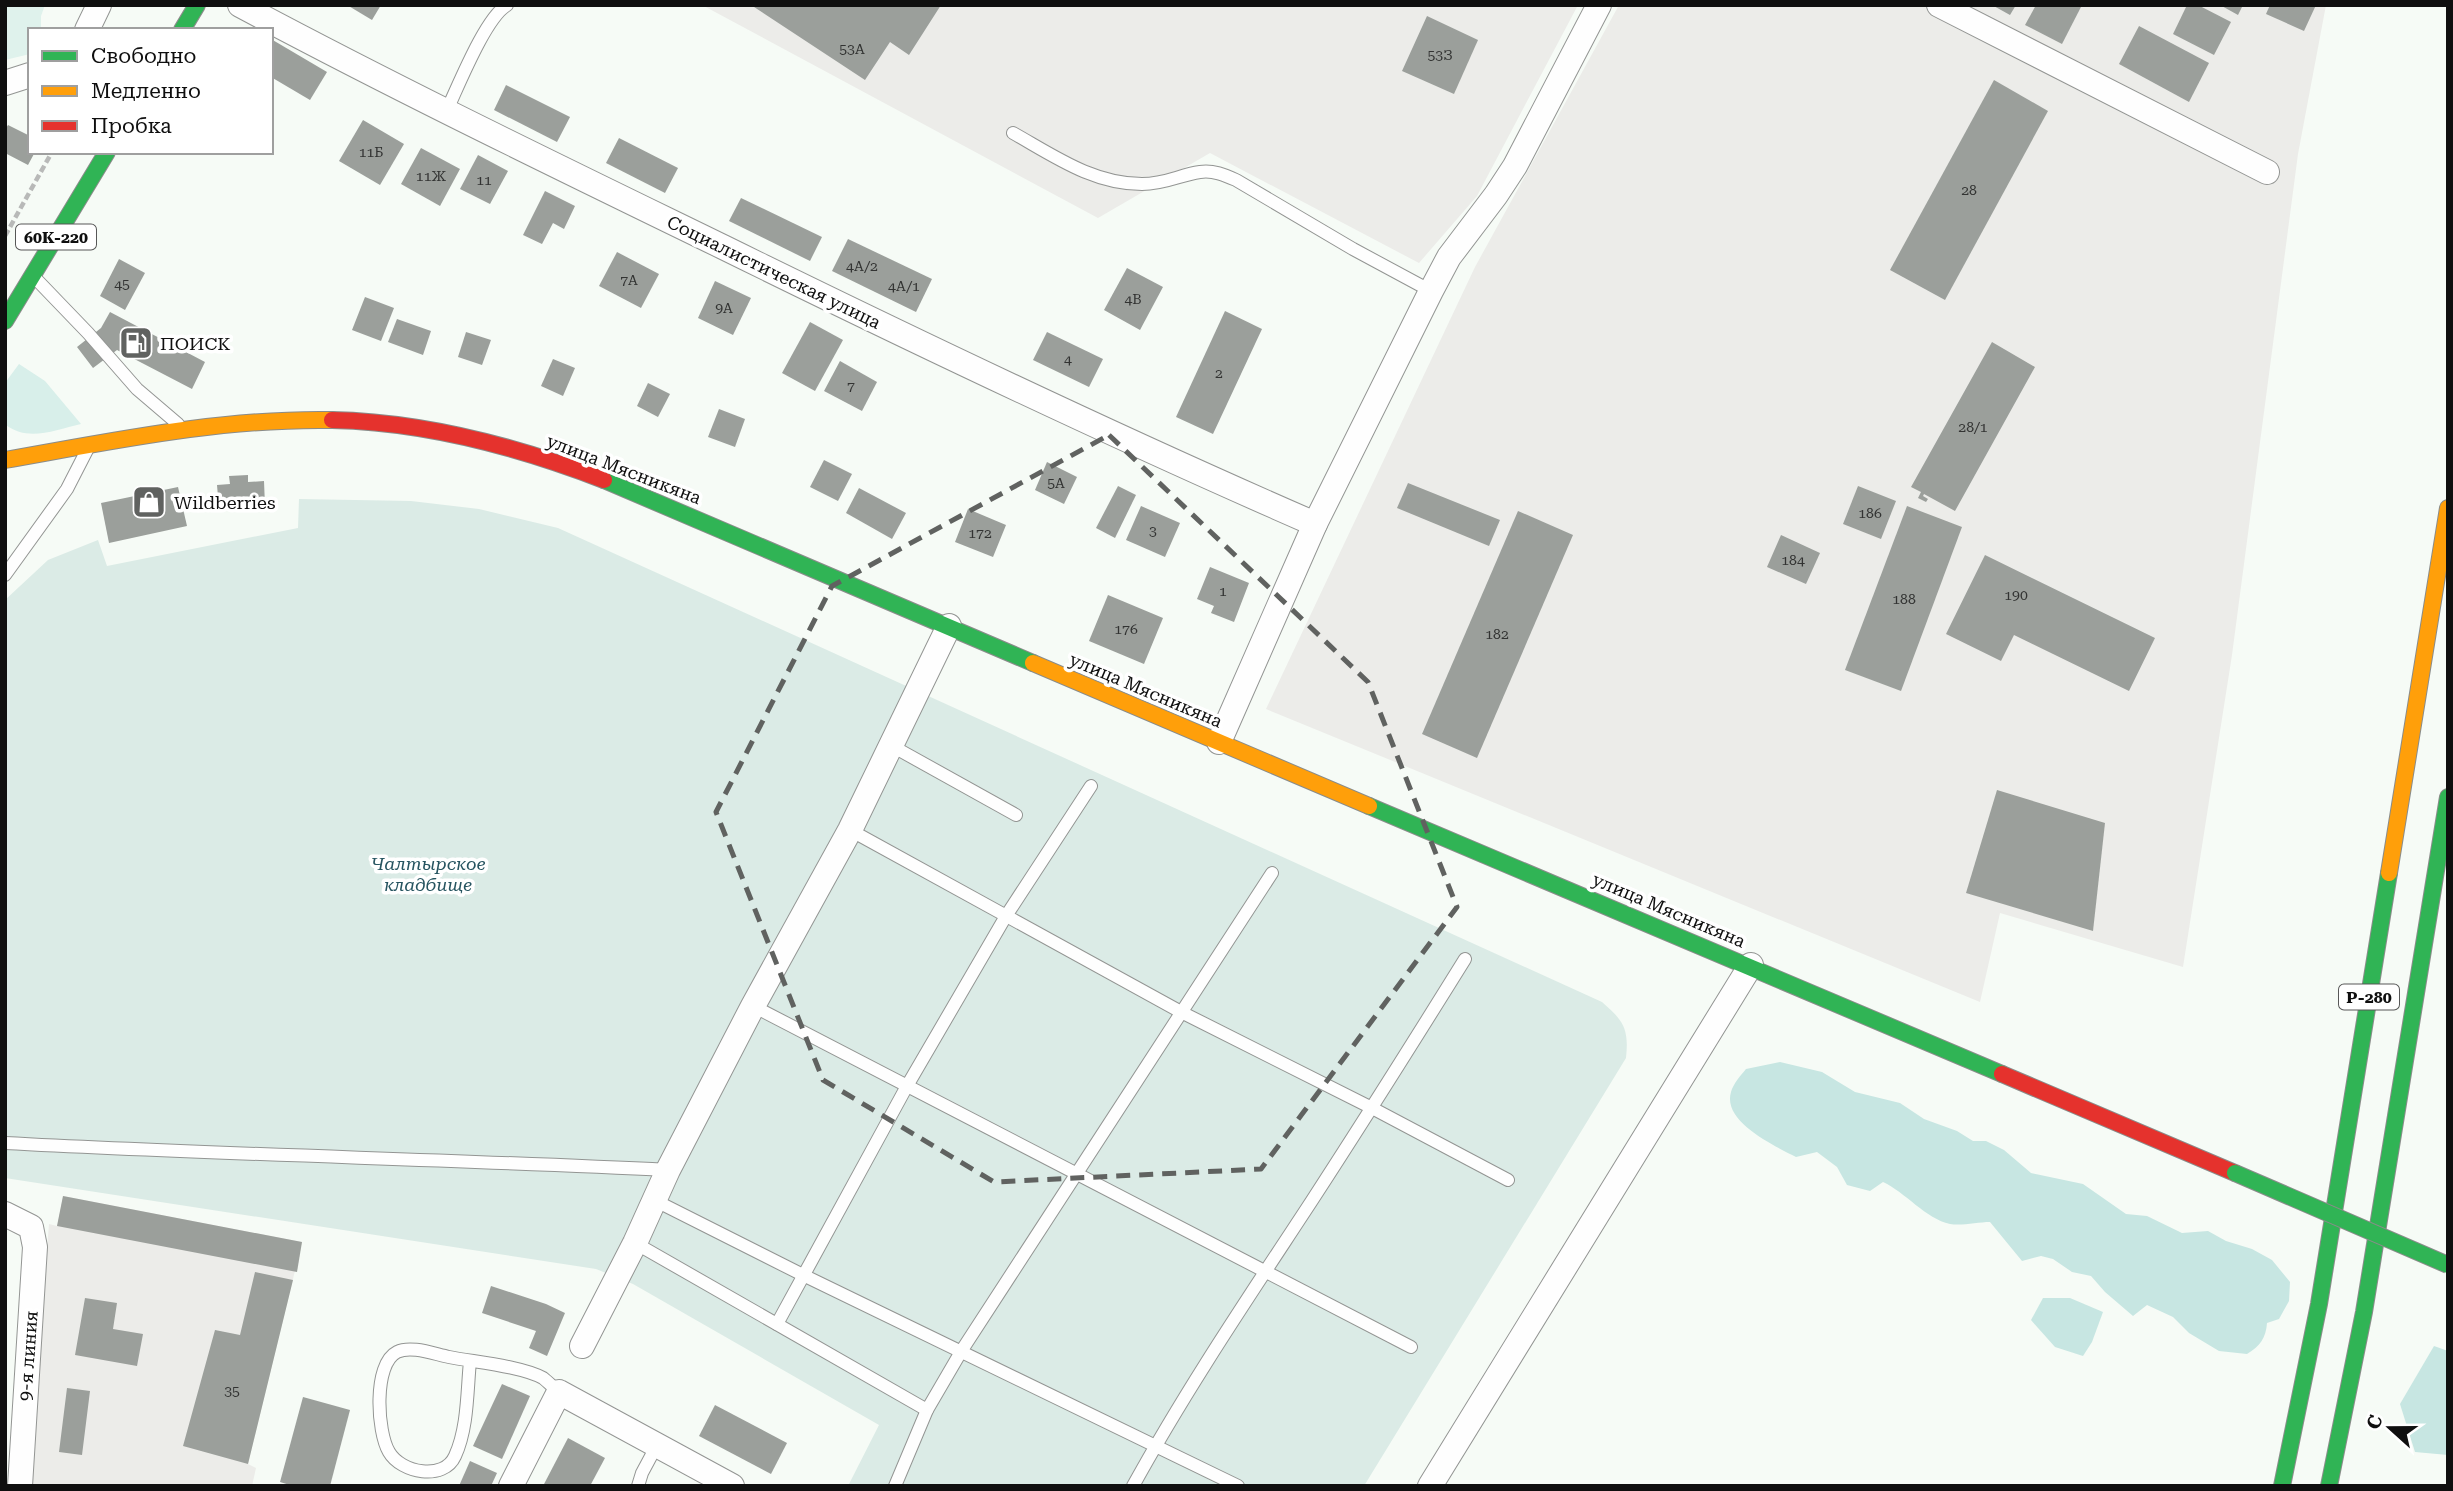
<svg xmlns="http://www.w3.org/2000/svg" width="2453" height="1491" viewBox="0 0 2453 1491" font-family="'Roboto Serif',serif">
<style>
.industrial{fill:#ecece9}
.green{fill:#d8efea}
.forest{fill:#c7e6e2}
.cemetery{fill:#dbebe6}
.pitch{fill:#dff2ec}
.building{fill:#9b9f9b}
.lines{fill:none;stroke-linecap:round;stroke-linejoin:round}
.lane-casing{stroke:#939593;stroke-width:14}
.street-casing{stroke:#939593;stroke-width:26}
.fast-casing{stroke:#8a8c8a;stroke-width:18}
.slow-casing{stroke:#8a8c8a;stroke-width:18}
.jam-casing{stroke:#8a8c8a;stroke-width:18}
.path{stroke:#b8b9b8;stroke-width:4.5;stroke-dasharray:7 3.5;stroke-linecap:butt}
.lane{stroke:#fefefe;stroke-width:12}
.street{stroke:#fefefe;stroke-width:24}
.fast{stroke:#30b455;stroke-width:16}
.slow{stroke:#ff9f0a;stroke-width:16}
.jam{stroke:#e5322d;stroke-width:16}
.fast-bridge-casing{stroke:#8a8c8a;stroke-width:18;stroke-linecap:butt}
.fast-bridge{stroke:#30b455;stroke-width:16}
.marked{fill:none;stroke:#606260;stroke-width:5;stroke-dasharray:14 9;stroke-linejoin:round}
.labels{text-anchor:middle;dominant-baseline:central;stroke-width:7;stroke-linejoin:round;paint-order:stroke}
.number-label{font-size:14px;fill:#323332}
.shield{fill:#fff;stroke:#575757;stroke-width:2}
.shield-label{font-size:16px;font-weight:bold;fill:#0f0f0f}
.street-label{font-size:18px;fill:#0f0f0f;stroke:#fff}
.poi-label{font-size:18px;fill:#0f0f0f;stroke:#fff;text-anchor:start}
.park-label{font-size:18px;font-style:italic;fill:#265460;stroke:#fff}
</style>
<rect width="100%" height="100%" fill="#f6fbf6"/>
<g class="industrial">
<path d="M702 5H1578L1477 196 1419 263 1210 153 1098 218Z"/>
<path d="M1619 5H2326L2298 154 2232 655 2183 967 2000 913 1980 1002 1266 709 1475 267Z"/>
<path d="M63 1196 302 1242 248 1464 256 1468 252 1486H29L49 1224 57 1226Z"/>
</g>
<path class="green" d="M19 364 45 381 81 424C55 430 28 442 6 425L5 383Z"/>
<g class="forest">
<path d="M1780 1062 1822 1072 1855 1092 1900 1103 1924 1119 1957 1131 1973 1141H1986L2004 1150 2031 1173 2083 1184 2126 1214 2147 1216 2182 1233 2208 1231 2226 1241 2252 1249 2272 1260 2290 1282 2289 1301 2279 1319 2267 1323C2266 1338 2260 1346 2247 1354L2219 1351 2189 1333 2173 1317 2147 1305 2133 1316 2105 1292 2091 1276 2072 1272 2053 1259 2041 1256 2022 1261 1990 1222C1978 1222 1962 1226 1950 1224 1926 1219 1905 1192 1883 1182L1870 1191 1847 1185 1837 1167 1817 1152 1796 1157C1775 1146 1722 1122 1731 1092 1733 1084 1741 1075 1746 1069Z"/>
<path d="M2043 1298H2070L2103 1312 2092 1342 2083 1356 2055 1347 2031 1320Z"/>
<path d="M2434 1346 2448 1351V1455L2415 1452 2400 1404Z"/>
</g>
<path class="cemetery" d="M299 499 411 501 479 509 558 528 1602 1002C1624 1021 1629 1029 1626 1058L1364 1486H848L879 1425 633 1284 596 1269 5 1178V600L48 560 98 540 107 566 298 528Z"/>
<path class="pitch" d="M5 5H45L41 16V30H30V54L5 60Z"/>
<g class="building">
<path d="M347 5H381L372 20Z"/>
<path d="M751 5H941L909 55 890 42 865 80Z"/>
<path d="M1992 5H2016L2010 15Z"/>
<path d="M2036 5H2082L2062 44 2025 25Z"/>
<path d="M2187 5H2198L2231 22 2214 55 2173 34Z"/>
<path d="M2220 5H2243L2238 15Z"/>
<path d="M2270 5H2316L2304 31 2266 14Z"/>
<path d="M1427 16 1478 40 1454 94 1402 71Z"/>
<path d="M2139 26 2209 63 2189 102 2119 64Z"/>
<path d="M271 39 327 72 310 100 271 77Z"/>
<path d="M1994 80 2048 111 1945 300 1890 270Z"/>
<path d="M506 85 570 117 557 142 494 110Z"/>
<path d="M363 120 404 144 380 185 339 161Z"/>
<path d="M8 125 30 136V152H35L28 165 5 153V130Z"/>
<path d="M619 138 678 168 665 193 606 163Z"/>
<path d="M421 148 460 169 440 206 401 184Z"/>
<path d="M478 155 508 171 490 204 460 189Z"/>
<path d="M545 191 575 206 564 229 553 223 542 244 523 235Z"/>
<path d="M741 198 822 237 810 261 729 221Z"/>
<path d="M848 239 932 279 916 312 832 271Z"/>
<path d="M617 252 659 274 641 308 599 286Z"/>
<path d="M119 259 145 273 125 310 100 296Z"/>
<path d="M1127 268 1163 287 1140 330 1104 310Z"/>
<path d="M715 281 751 298 733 335 698 318Z"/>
<path d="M365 297 394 308 381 341 352 330Z"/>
<path d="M1225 311 1262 329 1213 434 1176 417Z"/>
<path d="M110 312 205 362 192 389 117 350 93 368 77 347 101 328Z"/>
<path d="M397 319 431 331 423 355 388 342Z"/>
<path d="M810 322 843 340 815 391 782 373Z"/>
<path d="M466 332 491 340 482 365 458 357Z"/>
<path d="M1047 332 1103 359 1089 387 1033 360Z"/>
<path d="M1992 342 2035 367 1955 511 1924 494 1923 496 1928 499 1926 502 1918 498 1921 492 1911 487Z"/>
<path d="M553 359 575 368 563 396 541 386Z"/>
<path d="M840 361 877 382 862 411 824 391Z"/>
<path d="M648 383 670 394 658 417 637 406Z"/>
<path d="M719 409 745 419 735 447 708 437Z"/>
<path d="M824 460 852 474 838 501 810 487Z"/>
<path d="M1047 462 1077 477 1064 504 1035 490Z"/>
<path d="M248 475V482L264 481 265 506 219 509 217 485 230 484 229 476Z"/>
<path d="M1408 483 1500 520 1489 546 1397 508Z"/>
<path d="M1118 486 1136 495 1115 538 1096 528Z"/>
<path d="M1858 486 1896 501 1881 539 1843 524Z"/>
<path d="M178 487 187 526 109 543 101 503Z"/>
<path d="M859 488 906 513 892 539 846 513Z"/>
<path d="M1141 506 1180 523 1165 557 1126 540Z"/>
<path d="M1907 506 1962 527 1901 691 1845 670Z"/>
<path d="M968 509 1006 525 993 557 955 542Z"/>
<path d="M1518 511 1573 535 1477 758 1422 734Z"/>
<path d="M1781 535 1820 553 1806 584 1767 567Z"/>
<path d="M1985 555 2155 638 2129 691 2014 635 2001 661 1946 634Z"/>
<path d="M1210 567 1249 583 1234 622 1211 613 1214 606 1197 599Z"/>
<path d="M1108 595 1163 618 1144 664 1089 641Z"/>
<path d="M1997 790 2105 823 2093 931 1966 893Z"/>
<path d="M63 1196 302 1242 297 1272 57 1226Z"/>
<path d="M255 1272 293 1280 248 1464 183 1446 215 1330 240 1335Z"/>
<path d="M491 1286 546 1304 565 1313 547 1356 529 1348 536 1331 482 1313Z"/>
<path d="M85 1298 117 1303 113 1329 143 1334 137 1366 75 1355Z"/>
<path d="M502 1384 530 1396 502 1459 473 1446Z"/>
<path d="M67 1388 90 1391 82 1455 59 1452Z"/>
<path d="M303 1397 350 1410 330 1486H293L280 1482Z"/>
<path d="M715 1405 787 1443 771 1474 699 1436Z"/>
<path d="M568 1438 605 1458 590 1486H543Z"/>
<path d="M470 1461 497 1473 491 1486H459Z"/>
</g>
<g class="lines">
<defs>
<g id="lane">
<path d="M446 112C458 87 485 18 507 5"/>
<path d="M1013 133C1054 156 1093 184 1142 184 1166 184 1179 175 1200 172 1213 170 1225 175 1236 180L1353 249 1431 291"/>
<path d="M37 280 88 333 137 389 178 424"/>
<path d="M5 575 67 489 87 450"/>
<path d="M892 746 1016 815"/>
<path d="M850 830 1181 1012 1372 1108 1508 1180"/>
<path d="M753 1006 1411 1347"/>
<path d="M5 1143C226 1155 447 1159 668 1170"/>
<path d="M654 1200 805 1276 1238 1486"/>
<path d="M635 1243 927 1410"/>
<path d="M777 1324 907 1086 1006 916 1091 786"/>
<path d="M470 1361C467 1391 468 1428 455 1456 444 1481 401 1473 389 1452 377 1432 373 1364 397 1352 411 1345 434 1354 449 1357 474 1362 521 1366 543 1378 548 1382 554 1388 559 1392"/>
<path d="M638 1486 642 1473 657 1445"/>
<path d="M895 1486 927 1410 962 1350 1272 873"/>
<path d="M1133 1486C1187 1388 1250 1295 1311 1202 1363 1122 1414 1041 1465 959"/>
</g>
<g id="street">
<path d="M240 5C399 90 561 168 723 247 918 343 1115 437 1315 524"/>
<path d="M1939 5 2267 172"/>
<path d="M87 30 99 5"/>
<path d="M5 83 30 75"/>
<path d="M1219 742 1315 524 1431 291 1449 257 1496 195 1515 166 1599 5"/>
<path d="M5 1214 31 1227 35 1247 20 1486"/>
<path d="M582 1346 635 1243 668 1170 753 1006 850 830 949 626"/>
<path d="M511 1486 559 1392 732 1486"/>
<path d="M1430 1486 1751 965"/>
</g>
<g id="fast">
<path d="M182 30 197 5"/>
<path d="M5 321 107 152"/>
<path d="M604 480 1033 663"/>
<path d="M1369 806 2002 1074"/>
<path d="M2282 1486 2319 1304 2389 873"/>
<path d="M2329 1486 2364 1312 2448 797"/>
</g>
<g id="slow">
<path d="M5 460C113 441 222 418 332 420"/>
<path d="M1033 663 1369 806"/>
<path d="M2389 873 2448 508"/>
</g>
<g id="jam">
<path d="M332 420C426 422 516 446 604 480"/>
<path d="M2002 1074 2235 1173"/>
</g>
</defs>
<use href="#lane" class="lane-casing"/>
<use href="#street" class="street-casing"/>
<use href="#fast" class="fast-casing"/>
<use href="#slow" class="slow-casing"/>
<use href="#jam" class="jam-casing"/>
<path class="path" d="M5 236 52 152"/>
<use href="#lane" class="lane"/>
<use href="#street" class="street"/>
<use href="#fast" class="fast"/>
<use href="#slow" class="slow"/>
<use href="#jam" class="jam"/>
<defs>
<path id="fast-bridge" d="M2235 1173 2448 1265"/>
</defs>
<use href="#fast-bridge" class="fast-bridge-casing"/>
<use href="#fast-bridge" class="fast-bridge"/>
</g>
<path class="marked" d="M1109 435 1368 682 1457 907 1261 1169 994 1182 823 1080 716 812 832 586Z"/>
<defs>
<symbol id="fuel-square" viewBox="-11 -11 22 22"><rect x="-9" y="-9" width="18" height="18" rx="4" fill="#606260" stroke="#fff"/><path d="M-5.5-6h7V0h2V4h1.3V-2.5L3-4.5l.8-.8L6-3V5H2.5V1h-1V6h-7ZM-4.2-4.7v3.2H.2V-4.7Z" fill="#fff"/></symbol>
<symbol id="shop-square" viewBox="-11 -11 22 22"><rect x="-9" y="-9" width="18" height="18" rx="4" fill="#606260" stroke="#fff"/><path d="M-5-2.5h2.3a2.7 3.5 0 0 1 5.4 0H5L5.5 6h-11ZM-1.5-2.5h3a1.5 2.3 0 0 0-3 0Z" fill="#fff"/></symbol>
</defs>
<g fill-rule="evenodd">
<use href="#fuel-square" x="117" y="324" width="38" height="38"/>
<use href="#shop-square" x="130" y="483" width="38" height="38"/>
</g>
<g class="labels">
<g class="number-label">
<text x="852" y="49">53А</text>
<text x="1440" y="55">53З</text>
<text x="371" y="152">11Б</text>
<text x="431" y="176">11Ж</text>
<text x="484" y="180">11</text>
<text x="1969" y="190">28</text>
<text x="862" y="266">4А/2</text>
<text x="629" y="280">7А</text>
<text x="122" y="284">45</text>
<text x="904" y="286">4А/1</text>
<text x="1133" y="299">4В</text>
<text x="724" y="308">9А</text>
<text x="1068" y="359">4</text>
<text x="1219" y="373">2</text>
<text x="851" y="386">7</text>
<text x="1973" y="427">28/1</text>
<text x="1056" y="483">5А</text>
<text x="1870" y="513">186</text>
<text x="1153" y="531">3</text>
<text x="980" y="533">172</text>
<text x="1793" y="560">184</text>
<text x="1223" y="591">1</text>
<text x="2016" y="595">190</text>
<text x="1904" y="599">188</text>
<text x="1126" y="629">176</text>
<text x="1497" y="634">182</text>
<text x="232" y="1391">35</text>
</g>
<g class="shield">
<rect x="16" y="224.5" width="80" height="25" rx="5"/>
<rect x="2339" y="984.5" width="60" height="25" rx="5"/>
</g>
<g class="shield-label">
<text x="56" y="237">60К-220</text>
<text x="2369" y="997">Р-280</text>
</g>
<g class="street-label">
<text transform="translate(774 272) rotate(26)">Социалистическая улица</text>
<text transform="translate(624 469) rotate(21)">улица Мясникяна</text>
<text transform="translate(1146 690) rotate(23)">улица Мясникяна</text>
<text transform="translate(1669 910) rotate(23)">улица Мясникяна</text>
<text transform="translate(28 1356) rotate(-86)">9-я линия</text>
</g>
<g class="poi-label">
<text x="160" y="343">ПОИСК</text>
<text x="174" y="502">Wildberries</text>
</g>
<g class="park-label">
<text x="428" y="863">Чалтырское<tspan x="428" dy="21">кладбище</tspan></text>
</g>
</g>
<rect width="2453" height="1491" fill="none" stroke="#0f0f0f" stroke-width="14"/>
<rect x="28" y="28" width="245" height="126" fill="#ffffff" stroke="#9f9f9f" stroke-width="2"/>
<rect x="42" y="51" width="35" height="10" fill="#30b455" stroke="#9f9f9f" stroke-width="2"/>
<text x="91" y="63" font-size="21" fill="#0f0f0f">Свободно</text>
<rect x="42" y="86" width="35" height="10" fill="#ff9f0a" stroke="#9f9f9f" stroke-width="2"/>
<text x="91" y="98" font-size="21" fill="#0f0f0f">Медленно</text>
<rect x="42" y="121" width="35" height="10" fill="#e5322d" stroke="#9f9f9f" stroke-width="2"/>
<text x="91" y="133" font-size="21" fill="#0f0f0f">Пробка</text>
<g transform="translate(2390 1428) rotate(291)" stroke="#ffffff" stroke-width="5" paint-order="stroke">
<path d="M0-5L12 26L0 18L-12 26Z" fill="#0f0f0f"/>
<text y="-10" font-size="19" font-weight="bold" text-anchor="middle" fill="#0f0f0f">С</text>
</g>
</svg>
